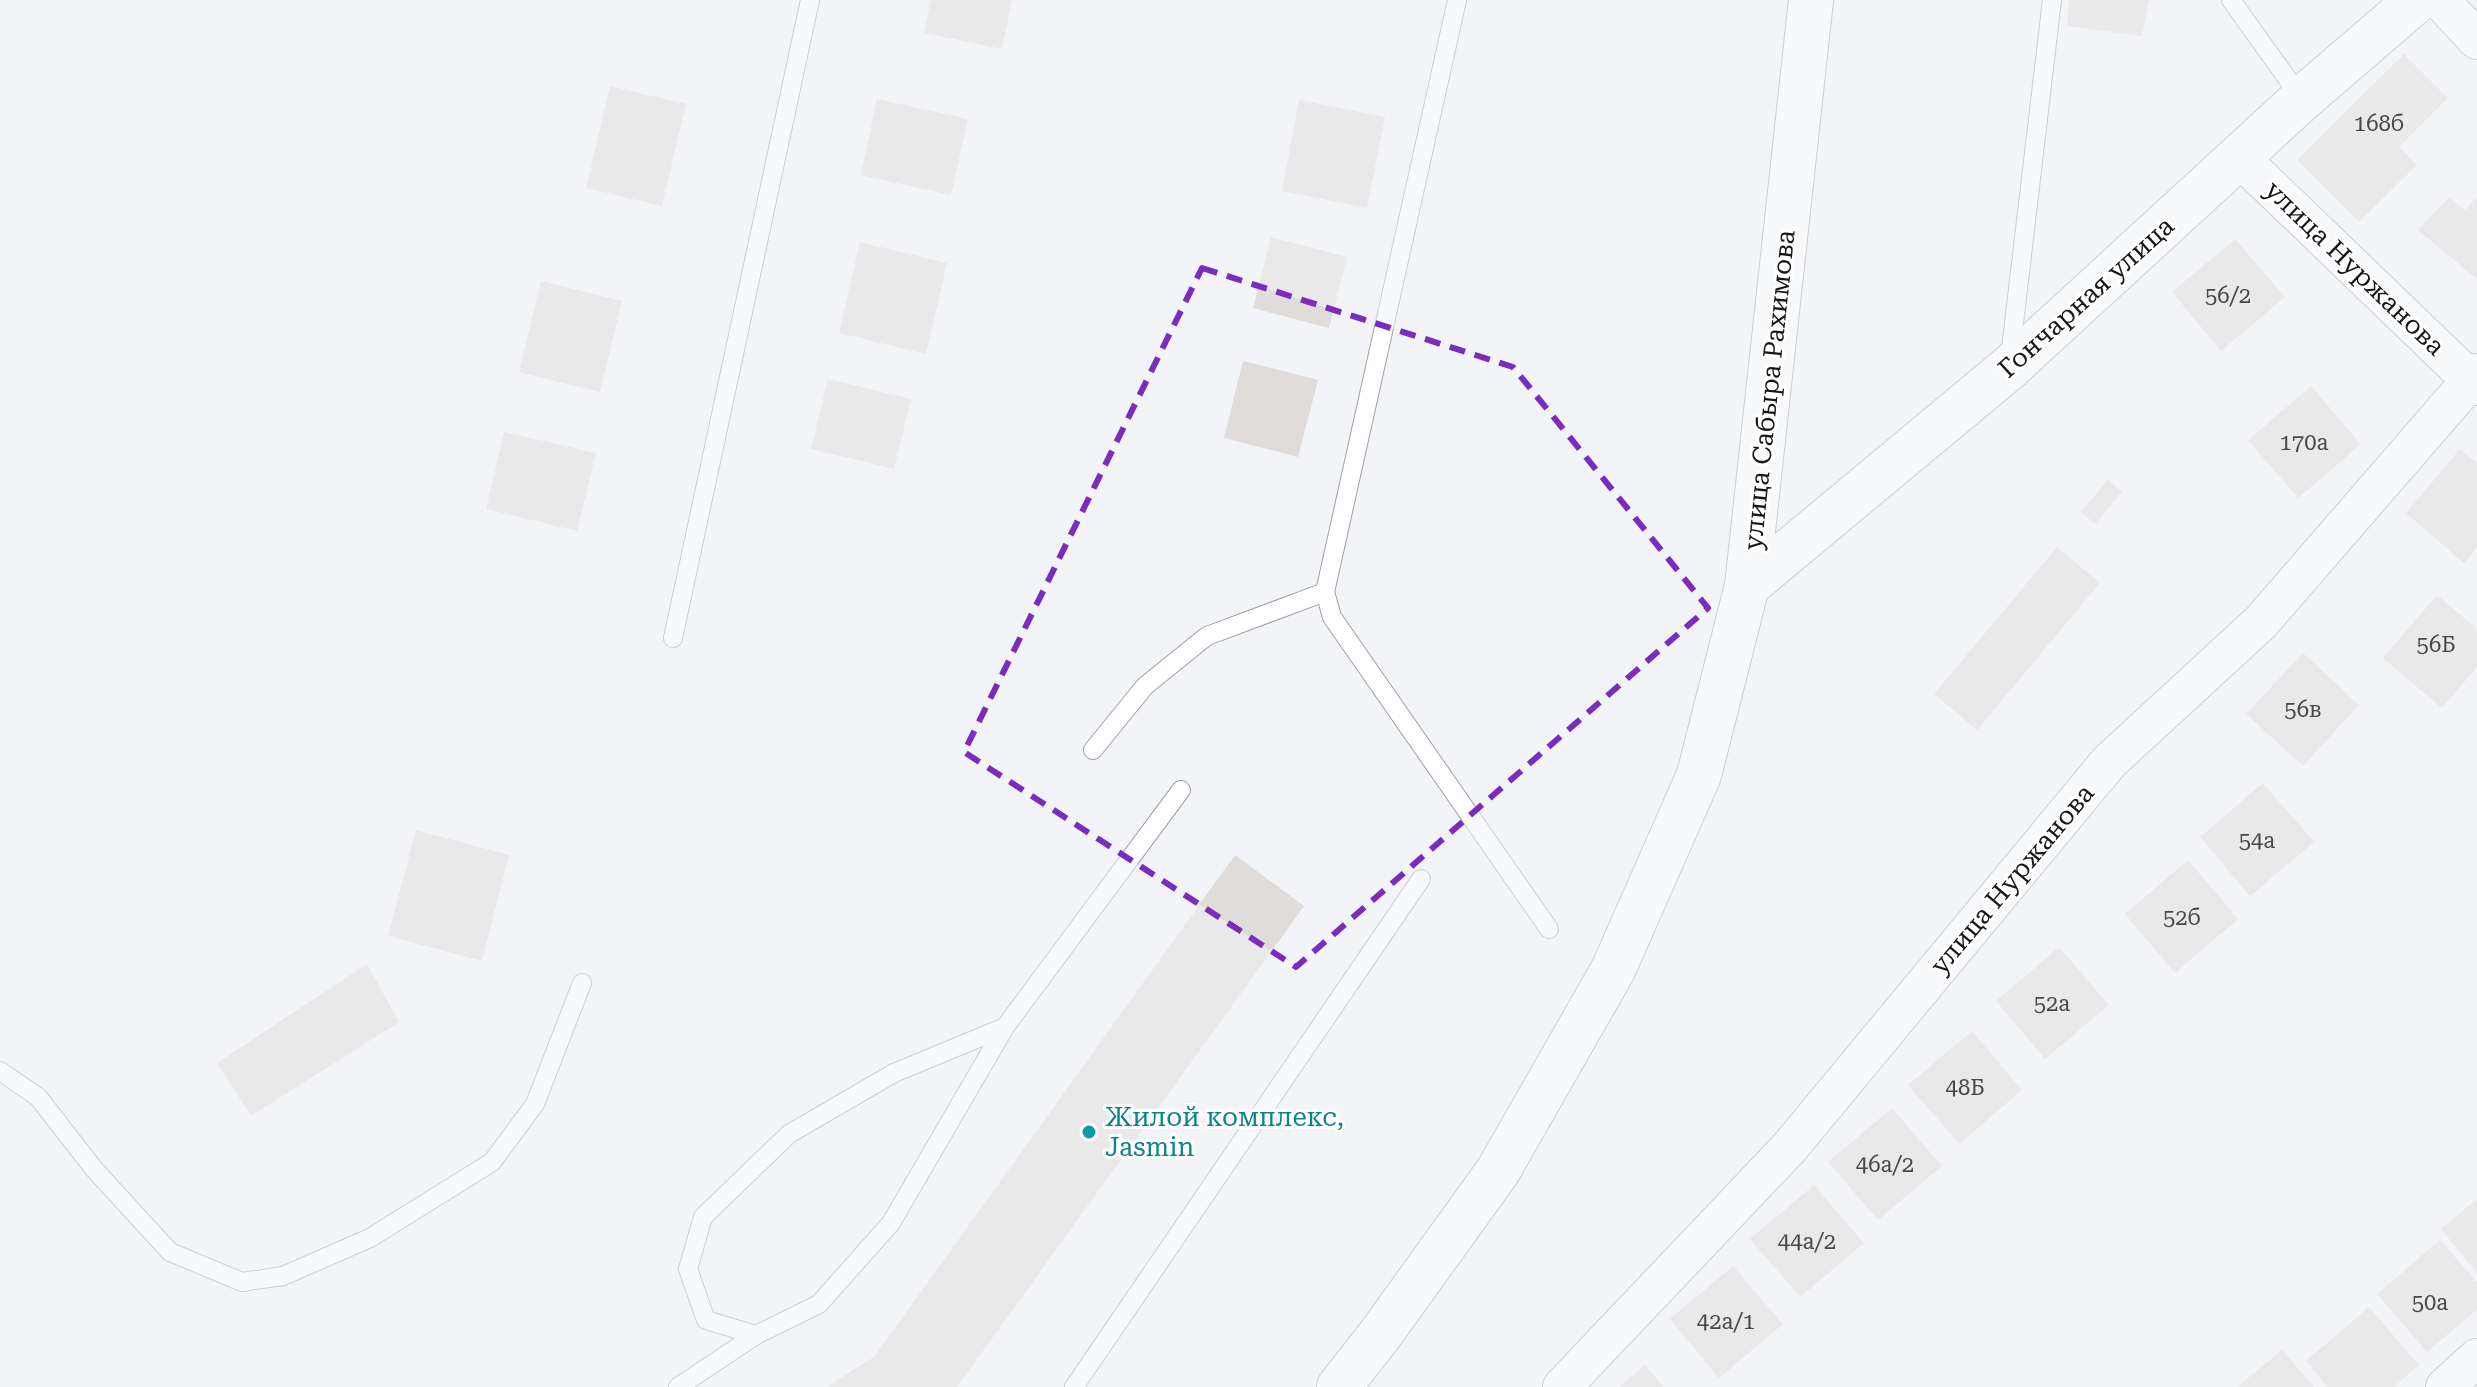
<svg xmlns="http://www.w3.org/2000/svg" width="2477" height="1387" viewBox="0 0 2477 1387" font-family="'Roboto Serif',serif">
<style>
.building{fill:#dfdcd9}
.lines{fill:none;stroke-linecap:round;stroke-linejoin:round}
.lane-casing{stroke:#a0a0a4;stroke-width:20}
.street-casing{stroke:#a0a0a4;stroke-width:40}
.secondary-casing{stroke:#a0a0a4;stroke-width:46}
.lane{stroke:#fff;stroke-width:18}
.street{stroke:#fff;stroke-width:38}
.secondary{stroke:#fff;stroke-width:44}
.marked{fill:none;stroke:#7b2cbf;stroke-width:6;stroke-dasharray:16 10;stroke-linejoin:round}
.culture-dot{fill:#0f9aa8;stroke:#fff;stroke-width:3}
.labels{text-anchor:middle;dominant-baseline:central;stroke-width:6;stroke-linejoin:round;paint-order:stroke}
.number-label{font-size:22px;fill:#494849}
.street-label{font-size:26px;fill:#171719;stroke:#fff}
.culture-label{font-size:26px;fill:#0d838f;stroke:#fff;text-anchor:start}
</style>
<rect width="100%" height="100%" fill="#f3f4f8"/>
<g class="building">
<path d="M931 0H1012L1002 49 924 33Z"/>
<path d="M2069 0H2149L2142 36 2067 26Z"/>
<path d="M2404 54 2448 98 2399 147 2417 165 2359 222 2297 160Z"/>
<path d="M610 86 686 104 662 206 586 188Z"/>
<path d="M877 99 968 119 951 195 861 175Z"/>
<path d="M1299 100 1385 117 1367 208 1282 191Z"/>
<path d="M2449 197 2465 210 2477 197V279L2418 230Z"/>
<path d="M1271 237 1347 257 1329 328 1253 308Z"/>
<path d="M2235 239 2285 297 2221 351 2172 292Z"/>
<path d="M860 242 947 263 926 354 839 333Z"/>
<path d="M541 281 622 301 600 392 519 372Z"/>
<path d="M1243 361 1318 380 1298 457 1224 438Z"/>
<path d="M828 379 911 399 894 469 811 449Z"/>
<path d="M2311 386 2361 444 2298 498 2248 440Z"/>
<path d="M504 432 596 453 577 531 486 509Z"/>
<path d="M2460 449 2477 463V548L2464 563 2406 513Z"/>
<path d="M2108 480 2122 492 2095 524 2081 512Z"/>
<path d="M2057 547 2100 583 1977 730 1934 694Z"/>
<path d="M2437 595 2477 629V667L2442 708 2383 658Z"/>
<path d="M2303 653 2359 705 2303 766 2246 714Z"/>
<path d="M2263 783 2314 842 2250 896 2200 837Z"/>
<path d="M416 830 509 855 482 961 388 936Z"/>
<path d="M1235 855 1304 906 957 1387H826L874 1357Z"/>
<path d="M2188 860 2238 919 2175 973 2125 914Z"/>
<path d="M2059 947 2109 1005 2045 1059 1996 1001Z"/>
<path d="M367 964 399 1022 251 1116 217 1063Z"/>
<path d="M1972 1031 2022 1090 1959 1144 1908 1085Z"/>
<path d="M1892 1108 1942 1166 1878 1220 1828 1162Z"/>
<path d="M1814 1185 1864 1243 1800 1297 1750 1239Z"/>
<path d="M2477 1199V1273L2441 1229Z"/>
<path d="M2440 1240 2477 1282V1309L2427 1352 2377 1294Z"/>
<path d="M1733 1266 1783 1324 1719 1378 1670 1319Z"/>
<path d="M2369 1307 2419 1365 2394 1387H2328L2306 1361Z"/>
<path d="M2282 1350 2314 1387H2237Z"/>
<path d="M1645 1365 1664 1387H1619Z"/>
</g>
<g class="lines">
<defs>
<g id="lane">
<path d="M1457 0 1325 592 1332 617 1549 929"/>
<path d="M2231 0 2302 99"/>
<path d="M2010 357 2052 0"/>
<path d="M673 638 810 0"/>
<path d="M1093 750 1145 686 1207 636 1325 592"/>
<path d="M1005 1027 894 1073 789 1134 703 1217 688 1269 706 1320 756 1335 819 1304 891 1223 1005 1027 1181 790"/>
<path d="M0 1071 38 1097 94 1169 170 1252 242 1282 283 1276 370 1238 492 1162 535 1104 582 983"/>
<path d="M678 1387 756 1335"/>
<path d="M1074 1387 1421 879"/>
</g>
<g id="street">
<path d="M2440 0 2477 40"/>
<path d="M2239 157 2477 386"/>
<path d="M1562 1387 1789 1148 2109 762 2261 622 2477 373"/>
<path d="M2445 1387 2477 1358"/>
</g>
<g id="secondary">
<path d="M1747 586 2009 368 2302 99 2417 0"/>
<path d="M1339 1387 1379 1336 1498 1171 1613 970 1699 775 1747 586 1811 0"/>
</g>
</defs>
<use href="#lane" class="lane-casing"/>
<use href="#street" class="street-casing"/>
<use href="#secondary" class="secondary-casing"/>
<use href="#lane" class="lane"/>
<use href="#street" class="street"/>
<use href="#secondary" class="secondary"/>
</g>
<path d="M0 0H2477V1387H0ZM1202 268 1513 367 1708 608 1296 967 964 752Z" fill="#f3f4f8" fill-opacity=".55" fill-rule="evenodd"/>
<path class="marked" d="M1202 268 1513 367 1708 608 1296 967 964 752Z"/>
<circle class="culture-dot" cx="1089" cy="1132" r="8"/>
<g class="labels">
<g class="number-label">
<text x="2379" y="123">168б</text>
<text x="2228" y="295">56/2</text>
<text x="2304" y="442">170а</text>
<text x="2436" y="644">56Б</text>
<text x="2303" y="709">56в</text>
<text x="2257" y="840">54а</text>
<text x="2182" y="917">52б</text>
<text x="2052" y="1003">52а</text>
<text x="1965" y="1087">48Б</text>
<text x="1885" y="1164">46а/2</text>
<text x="1807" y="1241">44а/2</text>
<text x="2430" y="1302">50а</text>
<text x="1726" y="1321">42а/1</text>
</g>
<g class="street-label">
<text transform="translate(2355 268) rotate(44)">улица Нуржанова</text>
<text transform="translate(2086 297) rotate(-42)">Гончарная улица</text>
<text transform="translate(1769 390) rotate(-84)">улица Сабыра Рахимова</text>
<text transform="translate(2012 879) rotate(-50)">улица Нуржанова</text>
</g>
<g class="culture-label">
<text x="1105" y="1117">Жилой комплекс,<tspan x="1105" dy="30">Jasmin</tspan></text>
</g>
</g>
</svg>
